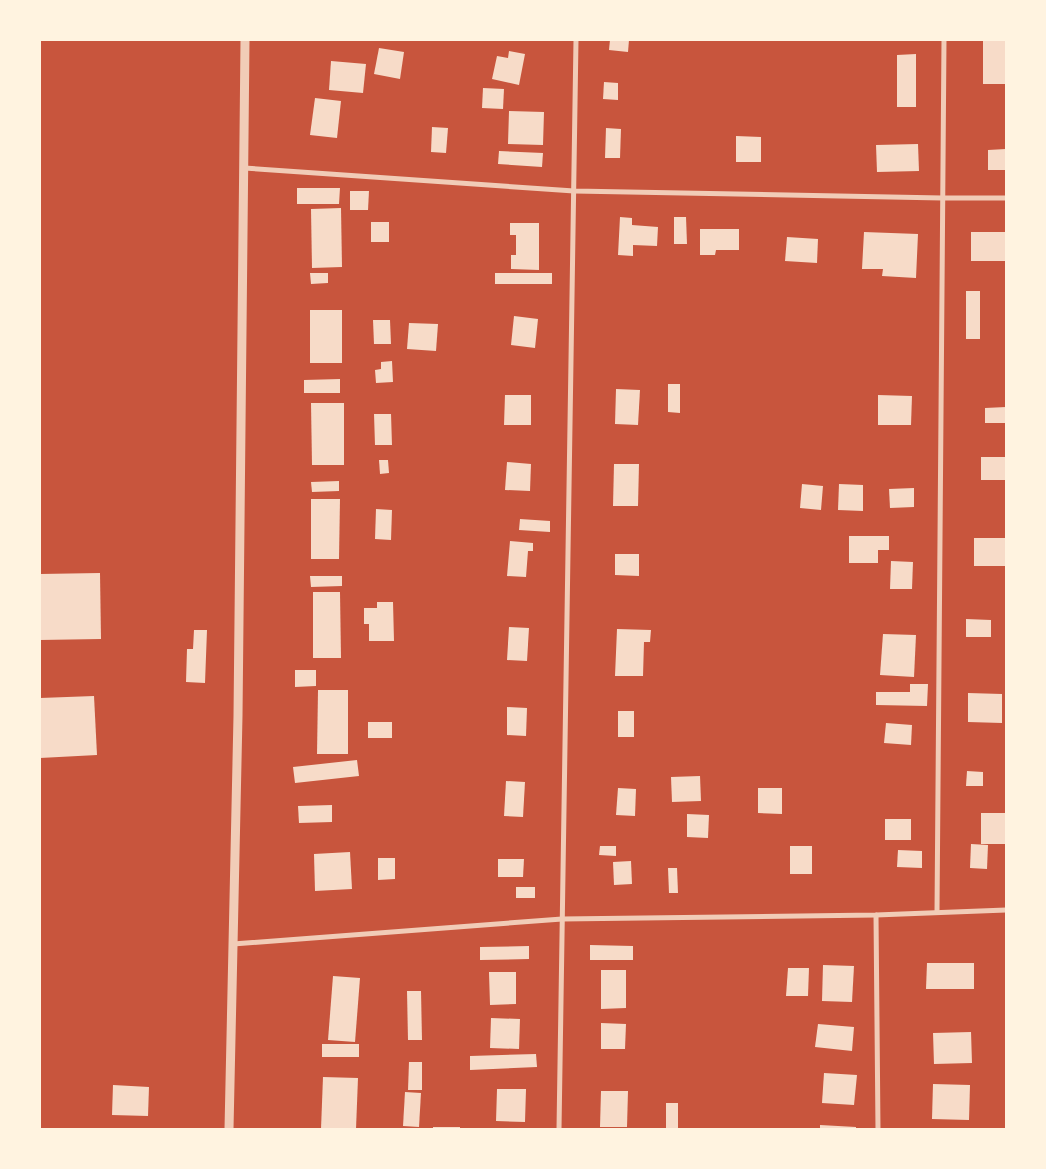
<svg xmlns="http://www.w3.org/2000/svg" width="1046" height="1169" viewBox="0 0 1046 1169" font-family="'Source Sans 3',sans-serif">
<style>
.building{fill:#f7dbc8}
.lines{fill:none;stroke-linecap:round;stroke-linejoin:round}
.minor{stroke:#f1ccb7;stroke-width:5}
.tertiary{stroke:#f1ccb7;stroke-width:9}
</style>
<rect width="100%" height="100%" fill="#c8553d"/>
<g class="building">
<path d="M610 40H629L628 52 609 50Z"/>
<rect x="983" y="40" width="23" height="44"/>
<path d="M379 48 404 52 400 79 374 74Z"/>
<path d="M509 51 525 54 519 85 492 79 497 56 508 58Z"/>
<path d="M916 54V107H897V55Z"/>
<path d="M331 61 366 64 363 93 329 90Z"/>
<path d="M604 82 618 83V100L603 99Z"/>
<path d="M483 88 504 89 503 109 482 108Z"/>
<path d="M315 98 341 101 337 138 310 135Z"/>
<path d="M509 111 544 112 543 145 508 144Z"/>
<path d="M432 127 448 128 446 153 431 152Z"/>
<path d="M606 128 621 129 620 158H605Z"/>
<path d="M736 136 761 137V162H736Z"/>
<path d="M918 144 919 171 877 172 876 145Z"/>
<path d="M1006 149V170H988V150Z"/>
<path d="M499 151 543 153 542 167 498 164Z"/>
<path d="M297 188H340L339 204H297Z"/>
<path d="M350 191H369L368 210H350Z"/>
<path d="M341 208 342 267 312 268 311 209Z"/>
<path d="M620 217 632 218V225L658 227 657 246 633 245V256L618 255Z"/>
<path d="M674 217H686L687 244H674Z"/>
<rect x="371" y="222" width="18" height="20"/>
<path d="M510 223H539V270L511 269V255H516V235H510Z"/>
<path d="M700 229H739V250H716L715 255H700Z"/>
<path d="M864 232 918 234 916 278 882 276 883 269H862Z"/>
<rect x="971" y="232" width="35" height="29"/>
<path d="M787 237 818 239 817 263 785 261Z"/>
<path d="M310 273H328V283L311 284Z"/>
<rect x="495" y="273" width="57" height="11"/>
<rect x="966" y="291" width="14" height="48"/>
<rect x="310" y="310" width="32" height="53"/>
<path d="M514 316 538 319 535 348 511 345Z"/>
<path d="M373 320H390L391 344H374Z"/>
<path d="M409 323 438 324 436 351 407 349Z"/>
<path d="M392 361 393 382 376 383 375 370 381 369V362Z"/>
<path d="M340 379V393H304V380Z"/>
<path d="M668 384H680V413L668 412Z"/>
<path d="M616 389 640 390 638 425 615 424Z"/>
<path d="M505 395H531V425H504Z"/>
<path d="M878 395 912 396 911 425H878Z"/>
<path d="M311 403H344V465H312Z"/>
<path d="M1006 407V423H985V408Z"/>
<path d="M374 414H391L392 445H375Z"/>
<rect x="981" y="457" width="25" height="23"/>
<path d="M379 460H388L389 473 380 474Z"/>
<path d="M507 462 531 464 530 491 505 490Z"/>
<path d="M614 464H639L638 506H613Z"/>
<path d="M339 481V491L312 492 311 482Z"/>
<path d="M802 484 823 486 821 510 800 508Z"/>
<path d="M839 484 863 485V511L838 510Z"/>
<path d="M914 488V507L890 508 889 489Z"/>
<path d="M311 499H340L339 559H311Z"/>
<path d="M376 509 392 510 391 540 375 539Z"/>
<path d="M520 519 550 521V532L519 530Z"/>
<path d="M849 536H889V550H878V563H849Z"/>
<path d="M974 538H1006L1005 566H974Z"/>
<path d="M510 541 533 543V551H528L526 577 507 576Z"/>
<path d="M615 554H639V576L615 575Z"/>
<path d="M891 561 913 562 912 589H890Z"/>
<path d="M100 573 101 639 40 640V574Z"/>
<path d="M310 576H342V586L311 587Z"/>
<path d="M313 592H340L341 658H313Z"/>
<path d="M377 602H393L394 641H369V624H364V608H377Z"/>
<path d="M966 619 991 620V637H966Z"/>
<path d="M509 627 529 628 527 661 507 660Z"/>
<path d="M617 629 651 630 650 642H644L643 676H615Z"/>
<path d="M194 630H207L205 683 186 682 187 649H193Z"/>
<path d="M883 634 916 635 914 677 880 675Z"/>
<path d="M295 670H316V686L295 687Z"/>
<path d="M910 684H928L927 706 876 705V692H910Z"/>
<path d="M318 690H348V754H317Z"/>
<path d="M968 693 1002 694V723L968 722Z"/>
<path d="M94 696 97 755 40 758V698Z"/>
<path d="M507 707 527 708 526 736 507 735Z"/>
<rect x="618" y="711" width="16" height="26"/>
<rect x="368" y="722" width="24" height="16"/>
<path d="M886 723 912 725 911 745 884 743Z"/>
<path d="M357 760 359 776 295 783 293 767Z"/>
<path d="M967 771 983 772V786H966Z"/>
<path d="M700 776 701 801 672 802 671 777Z"/>
<path d="M506 781 525 782 523 817 504 816Z"/>
<path d="M618 788 636 789 635 816 616 815Z"/>
<path d="M758 788H782V814L758 813Z"/>
<path d="M332 805V822L299 823 298 806Z"/>
<rect x="981" y="813" width="25" height="31"/>
<path d="M687 814 709 815 708 838 687 837Z"/>
<rect x="885" y="819" width="26" height="21"/>
<path d="M971 844 988 845 987 869 970 868Z"/>
<path d="M600 846H616V856L599 855Z"/>
<rect x="790" y="846" width="22" height="28"/>
<path d="M898 850 922 851V868L897 867Z"/>
<path d="M350 852 352 889 315 891 314 854Z"/>
<path d="M378 858H395V879L378 880Z"/>
<path d="M498 859H524L523 877H498Z"/>
<path d="M631 861 632 884 614 885 613 862Z"/>
<path d="M668 868H677L678 893H669Z"/>
<rect x="516" y="887" width="19" height="11"/>
<path d="M590 945 633 946V960H590Z"/>
<path d="M529 946V959L480 960V947Z"/>
<path d="M927 963H974V989H926Z"/>
<path d="M823 965 854 966 852 1002 822 1001Z"/>
<path d="M788 968H809L808 996H786Z"/>
<path d="M601 970H626V1008L601 1009Z"/>
<path d="M489 972H516V1004L490 1005Z"/>
<path d="M333 976 360 978 355 1042 328 1040Z"/>
<path d="M407 991H421L422 1040H408Z"/>
<path d="M491 1018 520 1019 519 1049 490 1048Z"/>
<path d="M601 1023 626 1024 625 1049H601Z"/>
<path d="M818 1024 854 1027 852 1051 815 1047Z"/>
<path d="M971 1032 972 1063 934 1064 933 1033Z"/>
<rect x="322" y="1044" width="37" height="13"/>
<path d="M536 1054 537 1067 470 1070V1056Z"/>
<path d="M409 1062H422V1090H408Z"/>
<path d="M824 1073 857 1075 854 1105 822 1103Z"/>
<path d="M323 1077 358 1078 356 1129H321Z"/>
<path d="M933 1084 970 1085 969 1120 932 1119Z"/>
<path d="M113 1085 149 1087 148 1116 112 1115Z"/>
<path d="M497 1089H526L525 1122 496 1121Z"/>
<path d="M601 1091H628L627 1127H600Z"/>
<path d="M405 1092 421 1093 419 1127 403 1126Z"/>
<rect x="666" y="1103" width="12" height="26"/>
<path d="M820 1125 856 1127V1129H820Z"/>
<rect x="433" y="1127" width="27" height="2"/>
</g>
<g class="lines">
<g class="minor">
<path d="M244 168 574 191 942 198H1006"/>
<path d="M937 912 944 40"/>
<path d="M876 915 878 1129"/>
<path d="M233 944 562 919 876 915 1006 910"/>
<path d="M559 1129 576 40"/>
</g>
<path class="tertiary" d="M229 1129 238 716 245 40"/>
</g>
<rect width="1046" height="1169" fill="none" stroke="#fff3e0" stroke-width="82"/>
</svg>
